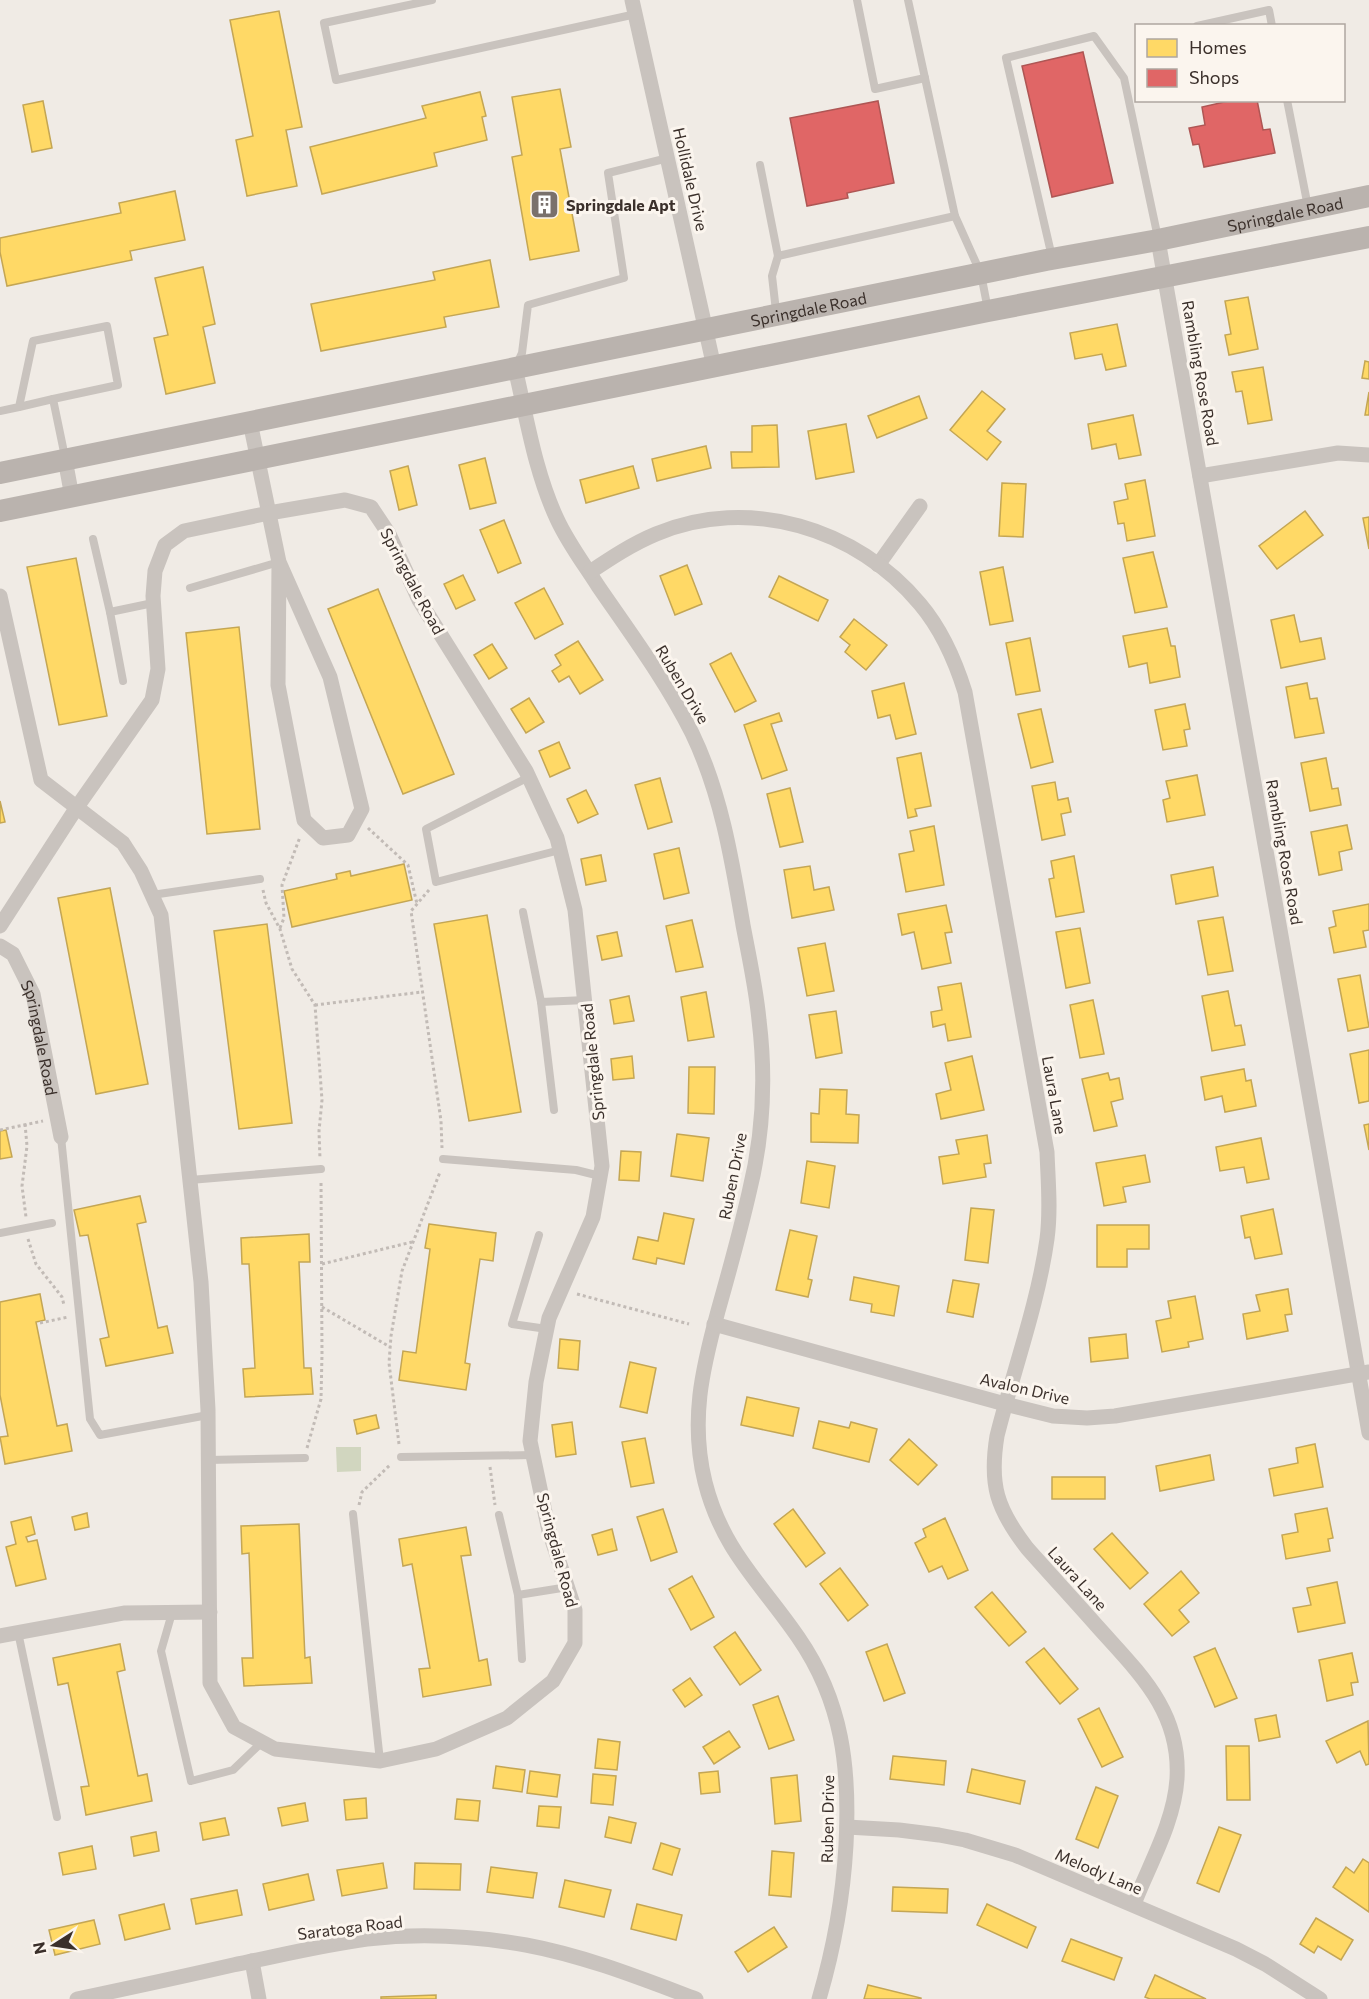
<svg xmlns="http://www.w3.org/2000/svg" width="1369" height="1999" viewBox="0 0 1369 1999" font-family="Commissioner,sans-serif">
<style>
.green{fill:#d1d6bf}
.homes{fill:#ffd966;stroke:#c4a654;stroke-width:1.5}
.shops{fill:#e06666;stroke:#ae5654;stroke-width:1.5}
.lines{fill:none;stroke-linecap:round;stroke-linejoin:round}
.path{stroke:#c2bbb6;stroke-width:3;stroke-dasharray:3 3;stroke-linecap:butt}
.lane{stroke:#c9c3be;stroke-width:8}
.street{stroke:#c9c3be;stroke-width:15}
.secondary{stroke:#bab3ae;stroke-width:22}
.labels{text-anchor:middle;dominant-baseline:central;stroke-width:6;stroke-linejoin:round;paint-order:stroke}
.street-label{font-size:16px;fill:#3b302b;stroke:#fbf5ee}
.poi-label{font-size:16px;font-weight:bold;fill:#3b302b;stroke:#fbf5ee;text-anchor:start}
</style>
<rect width="100%" height="100%" fill="#f0ebe5"/>
<path class="green" d="M336 1447H361V1471L337 1472Z"/>
<g class="homes">
<path d="M279 11 302 127 286 130 297 186 247 196 236 140 253 136 230 20Z"/>
<path d="M560 89 571 147 560 149 579 251 530 260 512 157 522 155 512 97Z"/>
<path d="M480 92 486 116 482 117 487 140 434 153 437 166 322 194 310 147 426 118 422 106Z"/>
<path d="M43 101 52 148 32 152 23 105Z"/>
<path d="M175 191 185 240 130 251 132 260 7 286 0 252V238L121 213 119 203Z"/>
<path d="M490 260 499 307 444 317 446 327 321 351 311 304 435 280 433 272Z"/>
<path d="M203 267 215 324 203 327 215 383 166 394 154 338 168 335 155 278Z"/>
<path d="M1248 297 1258 349 1229 355 1225 335 1231 334 1225 301Z"/>
<path d="M1117 324 1126 366 1106 370 1102 354 1075 359 1070 333Z"/>
<path d="M1365 361 1369 362V379L1362 378Z"/>
<path d="M1263 367 1272 420 1248 424 1242 391 1236 392 1232 372Z"/>
<path d="M982 391 1005 409 987 431 1001 442 987 460 950 430Z"/>
<path d="M1369 392V415H1365Z"/>
<path d="M919 396 927 418 877 438 868 416Z"/>
<path d="M1133 415 1141 455 1119 459 1116 444 1092 449 1088 424Z"/>
<path d="M846 424 854 472 816 479 808 431Z"/>
<path d="M777 425 779 467 732 468 731 452H752V426Z"/>
<path d="M706 446 711 468 657 481 652 459Z"/>
<path d="M485 458 496 503 470 509 459 465Z"/>
<path d="M408 466 417 505 399 510 390 471Z"/>
<path d="M633 466 639 488 586 503 580 480Z"/>
<path d="M1145 480 1155 536 1127 541 1124 523 1118 524 1114 502 1128 499 1125 484Z"/>
<path d="M1002 483 1026 484 1023 537 999 536Z"/>
<path d="M1305 511 1323 535 1277 569 1259 546Z"/>
<path d="M1369 517V549L1363 518Z"/>
<path d="M504 520 521 563 498 573 480 530Z"/>
<path d="M1153 552 1167 607 1135 613 1123 558Z"/>
<path d="M76 558 107 716 59 725 27 567Z"/>
<path d="M687 565 702 604 675 615 660 576Z"/>
<path d="M1003 567 1013 621 990 625 980 572Z"/>
<path d="M463 575 475 600 456 609 444 584Z"/>
<path d="M779 576 828 600 818 621 769 597Z"/>
<path d="M544 588 563 624 535 639 515 603Z"/>
<path d="M378 589 454 774 403 794 328 609Z"/>
<path d="M1294 615 1300 642 1321 638 1325 659 1281 668 1271 620Z"/>
<path d="M854 619 887 645 866 670 845 652 850 645 840 637Z"/>
<path d="M239 627 260 829 207 834 186 633Z"/>
<path d="M1167 628 1171 646H1175L1180 677 1150 683 1147 663 1129 667 1123 636Z"/>
<path d="M1030 638 1040 691 1016 695 1006 643Z"/>
<path d="M578 641 603 680 580 694 569 676 559 682 552 671 561 665 555 655Z"/>
<path d="M492 644 507 668 489 679 474 655Z"/>
<path d="M731 653 756 701 735 712 710 664Z"/>
<path d="M904 683 916 734 896 739 890 715 878 718 872 691Z"/>
<path d="M1307 683 1310 699 1317 698 1324 733 1295 738 1286 687Z"/>
<path d="M529 698 544 722 526 733 511 709Z"/>
<path d="M1185 704 1190 729 1184 730 1187 746 1163 750 1155 710Z"/>
<path d="M1041 709 1053 762 1031 768 1018 714Z"/>
<path d="M779 713 782 721 771 724 787 770 762 779 744 725Z"/>
<path d="M559 742 570 768 550 777 539 751Z"/>
<path d="M921 753 931 806 915 809 917 816 908 818 897 758Z"/>
<path d="M1326 758 1332 789 1338 788 1341 805 1310 811 1301 763Z"/>
<path d="M1197 775 1205 815 1167 822 1163 800 1170 798 1166 781Z"/>
<path d="M660 778 672 822 648 829 635 785Z"/>
<path d="M1055 782 1058 800 1068 798 1071 812 1061 814 1065 835 1042 840 1032 786Z"/>
<path d="M790 788 803 842 780 847 767 794Z"/>
<path d="M586 790 598 814 578 823 567 799Z"/>
<path d="M0 801 5 822 0 823Z"/>
<path d="M1347 825 1352 849 1339 852 1342 870 1319 875 1311 832Z"/>
<path d="M934 826 944 885 906 892 899 854 914 851 910 831Z"/>
<path d="M679 848 689 893 664 899 654 854Z"/>
<path d="M601 855 606 881 586 885 581 859Z"/>
<path d="M1074 856 1084 912 1056 917 1049 879 1054 878 1051 861Z"/>
<path d="M404 864 412 900 292 927 284 891 337 879 336 874 350 871 351 876Z"/>
<path d="M810 866 814 890 829 887 834 910 792 918 784 870Z"/>
<path d="M1213 867 1218 896 1176 904 1171 875Z"/>
<path d="M110 888 148 1084 96 1094 58 898Z"/>
<path d="M1369 904V930L1363 931 1366 947 1334 953 1329 928 1336 926 1333 911Z"/>
<path d="M946 905 952 932 945 933 951 963 922 969 914 932 902 935 898 914Z"/>
<path d="M487 915 521 1112 469 1121 434 924Z"/>
<path d="M1223 917 1233 971 1208 975 1198 921Z"/>
<path d="M692 920 703 967 676 972 666 926Z"/>
<path d="M267 924 292 1123 239 1129 214 931Z"/>
<path d="M1080 928 1090 983 1066 988 1056 932Z"/>
<path d="M617 932 622 956 602 960 597 936Z"/>
<path d="M825 943 834 991 807 996 798 948Z"/>
<path d="M1360 975 1369 1027 1348 1031 1338 979Z"/>
<path d="M961 983 971 1037 948 1041 945 1024 933 1027 931 1012 942 1010 938 987Z"/>
<path d="M1228 991 1235 1026 1241 1025 1245 1045 1212 1051 1202 996Z"/>
<path d="M706 992 714 1037 688 1041 681 997Z"/>
<path d="M629 996 634 1021 614 1024 610 1000Z"/>
<path d="M1093 1000 1104 1054 1080 1058 1070 1005Z"/>
<path d="M836 1011 842 1053 816 1058 809 1015Z"/>
<path d="M1369 1050V1101L1359 1103 1350 1054Z"/>
<path d="M632 1056 634 1078 613 1080 611 1059Z"/>
<path d="M972 1056 984 1110 941 1119 936 1094 951 1090 945 1063Z"/>
<path d="M689 1067H715L714 1114 688 1113Z"/>
<path d="M1244 1069 1246 1081 1251 1080 1256 1106 1225 1112 1222 1096 1205 1100 1201 1077Z"/>
<path d="M1108 1073 1110 1080 1119 1078 1123 1099 1111 1102 1117 1126 1094 1131 1082 1079Z"/>
<path d="M820 1089 847 1090 846 1114 859 1115 858 1143 811 1142V1113L819 1114Z"/>
<path d="M1369 1124V1150L1364 1125Z"/>
<path d="M6 1130 12 1157 0 1159V1131Z"/>
<path d="M677 1134 709 1138 703 1181 671 1176Z"/>
<path d="M987 1135 991 1163 984 1164 986 1177 943 1184 939 1157 959 1154 956 1140Z"/>
<path d="M1261 1138 1269 1179 1247 1183 1244 1167 1220 1171 1216 1147Z"/>
<path d="M621 1151 641 1152 639 1181 619 1180Z"/>
<path d="M1145 1155 1150 1182 1123 1187 1126 1202 1104 1206 1096 1163Z"/>
<path d="M807 1161 835 1166 829 1208 801 1203Z"/>
<path d="M140 1196 146 1222 137 1224 158 1328 167 1326 173 1353 106 1366 100 1339 109 1337 88 1235 80 1236 74 1210Z"/>
<path d="M971 1208 994 1210 988 1263 965 1260Z"/>
<path d="M1273 1209 1282 1254 1255 1259 1250 1237 1245 1238 1241 1216Z"/>
<path d="M664 1213 694 1219 684 1264 657 1258 656 1264 633 1259 638 1237 658 1241Z"/>
<path d="M429 1224 496 1233 493 1261 480 1259 465 1363 470 1364 466 1390 399 1380 403 1351 416 1353 430 1249 425 1248Z"/>
<path d="M1097 1225H1149V1249H1127V1267H1097Z"/>
<path d="M790 1230 817 1236 808 1279 812 1280 808 1297 776 1290Z"/>
<path d="M309 1234 310 1262H299L304 1368H311L313 1394 245 1397 243 1369 255 1368 249 1264H242L241 1238Z"/>
<path d="M854 1277 899 1286 894 1316 871 1312 872 1304 850 1300Z"/>
<path d="M953 1280 979 1284 973 1317 947 1312Z"/>
<path d="M1288 1289 1292 1314 1285 1315 1288 1331 1247 1339 1243 1314 1260 1311 1256 1295Z"/>
<path d="M40 1294 45 1320 36 1322 57 1426 67 1424 72 1451 5 1464 0 1437 8 1436 0 1395V1302Z"/>
<path d="M1195 1296 1203 1339 1188 1342 1189 1347 1162 1352 1156 1321 1171 1318 1168 1301Z"/>
<path d="M1126 1334 1128 1358 1091 1362 1089 1338Z"/>
<path d="M560 1339 580 1341 578 1370 558 1368Z"/>
<path d="M630 1362 656 1368 647 1413 620 1407Z"/>
<path d="M747 1397 799 1408 793 1436 741 1425Z"/>
<path d="M376 1415 379 1428 357 1434 354 1420Z"/>
<path d="M819 1421 849 1428 851 1422 877 1429 869 1462 813 1448Z"/>
<path d="M572 1422 576 1454 556 1457 552 1425Z"/>
<path d="M645 1438 654 1483 631 1487 622 1442Z"/>
<path d="M909 1439 937 1465 918 1485 890 1460Z"/>
<path d="M1315 1444 1323 1487 1274 1496 1269 1469 1298 1463 1296 1448Z"/>
<path d="M1210 1455 1214 1480 1160 1491 1156 1466Z"/>
<rect x="1052" y="1477" width="53" height="22"/>
<path d="M1327 1508 1333 1538 1328 1539 1330 1551 1286 1559 1282 1535 1298 1532 1295 1514Z"/>
<path d="M663 1509 677 1552 651 1561 637 1517Z"/>
<path d="M793 1509 825 1553 806 1567 774 1524Z"/>
<path d="M87 1513 89 1527 75 1530 72 1517Z"/>
<path d="M31 1517 35 1534 26 1537 28 1542 37 1540 46 1579 16 1586 6 1547 16 1544 11 1522Z"/>
<path d="M945 1518 968 1570 948 1579 942 1566 929 1572 915 1543 926 1537 923 1529Z"/>
<path d="M299 1524 305 1658 310 1657 312 1683 244 1686 242 1658H253L249 1553 242 1554 241 1526Z"/>
<path d="M466 1527 471 1555 461 1556 479 1661 487 1659 491 1685 423 1697 419 1669 430 1668 412 1564 403 1566 399 1539Z"/>
<path d="M612 1529 617 1550 598 1555 592 1535Z"/>
<path d="M1112 1533 1148 1573 1130 1589 1094 1549Z"/>
<path d="M840 1568 868 1605 848 1621 820 1584Z"/>
<path d="M1181 1571 1199 1593 1179 1610 1189 1622 1172 1636 1144 1604Z"/>
<path d="M692 1576 714 1617 691 1630 669 1589Z"/>
<path d="M1337 1582 1345 1623 1298 1632 1293 1608 1311 1605 1307 1588Z"/>
<path d="M992 1592 1026 1632 1009 1646 975 1607Z"/>
<path d="M735 1632 761 1670 740 1685 714 1647Z"/>
<path d="M120 1644 125 1670 117 1672 138 1776 147 1774 152 1801 86 1815 81 1787 89 1786 68 1683 58 1685 53 1658Z"/>
<path d="M887 1644 905 1693 884 1701 866 1652Z"/>
<path d="M1044 1648 1078 1689 1060 1704 1026 1662Z"/>
<path d="M1215 1648 1237 1698 1215 1707 1194 1657Z"/>
<path d="M1352 1653 1358 1682 1351 1683 1353 1695 1327 1701 1319 1660Z"/>
<path d="M690 1678 702 1695 685 1707 673 1690Z"/>
<path d="M778 1696 794 1740 769 1749 753 1705Z"/>
<path d="M1099 1708 1123 1757 1102 1767 1078 1719Z"/>
<path d="M1276 1715 1280 1737 1259 1741 1255 1719Z"/>
<path d="M1368 1721 1369 1764 1366 1765 1360 1751 1337 1763 1326 1741Z"/>
<path d="M729 1731 740 1747 714 1764 703 1747Z"/>
<path d="M598 1739 620 1742 617 1770 595 1768Z"/>
<path d="M1226 1746H1249L1250 1800H1227Z"/>
<path d="M893 1756 946 1761 944 1785 890 1779Z"/>
<path d="M496 1766 525 1770 522 1792 493 1788Z"/>
<path d="M972 1769 1025 1781 1020 1804 967 1792Z"/>
<path d="M530 1771 560 1775 557 1797 527 1793Z"/>
<path d="M718 1771 720 1792 701 1794 699 1773Z"/>
<path d="M593 1774 616 1776 613 1805 591 1803Z"/>
<path d="M797 1775 801 1821 775 1824 771 1778Z"/>
<path d="M1096 1787 1118 1796 1098 1848 1076 1839Z"/>
<path d="M366 1798 367 1818 346 1820 344 1800Z"/>
<path d="M457 1799 480 1801 478 1821 455 1819Z"/>
<path d="M305 1803 308 1821 282 1826 278 1808Z"/>
<path d="M539 1806 561 1807 559 1828 537 1826Z"/>
<path d="M609 1817 636 1823 631 1843 605 1837Z"/>
<path d="M225 1818 229 1835 203 1840 200 1823Z"/>
<path d="M1219 1827 1241 1835 1219 1892 1197 1883Z"/>
<path d="M156 1832 159 1851 134 1856 131 1837Z"/>
<path d="M661 1843 680 1849 672 1875 653 1869Z"/>
<path d="M92 1846 96 1869 63 1875 59 1853Z"/>
<path d="M772 1851 794 1853 791 1897 769 1895Z"/>
<path d="M1363 1859 1369 1863V1912L1333 1887 1346 1867 1354 1873Z"/>
<path d="M383 1863 387 1888 342 1896 337 1870Z"/>
<path d="M415 1863 461 1864 460 1890 414 1889Z"/>
<path d="M491 1867 537 1873 533 1898 487 1892Z"/>
<path d="M308 1874 314 1900 269 1910 263 1884Z"/>
<path d="M565 1880 611 1890 604 1917 559 1907Z"/>
<path d="M893 1887 948 1889 947 1913 892 1911Z"/>
<path d="M237 1890 242 1915 196 1924 191 1899Z"/>
<path d="M164 1904 170 1929 125 1940 119 1915Z"/>
<path d="M637 1904 682 1915 676 1940 631 1929Z"/>
<path d="M987 1904 1036 1927 1027 1948 977 1925Z"/>
<path d="M1316 1918 1353 1940 1341 1960 1318 1946 1314 1953 1300 1944Z"/>
<path d="M94 1920 100 1944 55 1955 49 1930Z"/>
<path d="M774 1927 787 1947 748 1972 735 1952Z"/>
<path d="M1071 1939 1122 1958 1114 1980 1062 1961Z"/>
<path d="M1155 1975 1206 1999H1150L1145 1997Z"/>
<path d="M868 1985 921 1998V1999H864Z"/>
<path d="M436 1995V1999H381V1997Z"/>
</g>
<g class="shops">
<path d="M1083 52 1113 183 1052 197 1022 66Z"/>
<path d="M1257 100 1263 130 1270 129 1275 153 1204 167 1199 144 1193 145 1189 128 1205 125 1202 107 1233 100Z"/>
<path d="M878 101 894 183 847 193 848 198 807 206 790 118Z"/>
</g>
<g class="lines">
<g class="path">
<path d="M368 828 408 865 417 904"/>
<path d="M263 890 266 903 280 929 292 969 315 1005 322 1100 319 1131 320 1159"/>
<path d="M429 890 411 911 441 1121 442 1148"/>
<path d="M280 928 284 918 282 885 300 837"/>
<path d="M315 1005 422 992"/>
<path d="M25 1124 27 1146 22 1186 26 1217"/>
<path d="M0 1130 43 1121"/>
<path d="M28 1239 36 1264 62 1297 64 1305"/>
<path d="M322 1264 412 1242"/>
<path d="M577 1294 689 1324"/>
<path d="M322 1307 390 1347"/>
<path d="M40 1323 68 1317"/>
<path d="M399 1444 389 1363 391 1336 402 1271 440 1172"/>
<path d="M307 1448 321 1399 322 1354 321 1180"/>
<path d="M490 1467 495 1505"/>
<path d="M359 1505 362 1492 391 1464"/>
</g>
<g class="lane">
<path d="M432 0 324 23 336 80 636 14"/>
<path d="M857 0 875 89 925 78"/>
<path d="M1197 26 1269 10 1272 26"/>
<path d="M1287 100 1308 207"/>
<path d="M760 165 778 256 772 276 776 311"/>
<path d="M955 216 981 274 988 310"/>
<path d="M778 256 955 216 908 0"/>
<path d="M1052 257 1006 58 1094 36 1124 78 1158 238"/>
<path d="M517 364 522 353 528 305 624 278 608 173 668 158"/>
<path d="M19 407 53 399"/>
<path d="M0 411 19 407 33 341 107 326 118 385 53 399 65 457"/>
<path d="M93 539 110 612"/>
<path d="M190 588 279 562"/>
<path d="M123 681 110 612 153 603"/>
<path d="M529 777 426 829 436 882 560 850"/>
<path d="M152 895 260 879"/>
<path d="M523 912 541 1002 586 1000"/>
<path d="M541 1002 554 1110"/>
<path d="M61 1137 90 1419 100 1435 208 1415"/>
<path d="M443 1159 576 1170 600 1176"/>
<path d="M190 1180 321 1169"/>
<path d="M0 1233 52 1223"/>
<path d="M539 1235 512 1324 547 1329"/>
<path d="M401 1457 533 1455"/>
<path d="M208 1460 305 1458"/>
<path d="M353 1514 380 1761"/>
<path d="M499 1515 518 1595"/>
<path d="M172 1613 161 1651 191 1781 233 1770 262 1742"/>
<path d="M18 1632 57 1817"/>
<path d="M522 1659 518 1595 568 1587"/>
</g>
<g class="street">
<path d="M632 0 714 367"/>
<path d="M1158 240 1369 1433"/>
<path d="M515 368C527 419 535 472 557 519 568 543 584 564 598 586 631 634 666 681 692 733 721 793 732 860 743 925 749 957 756 988 759 1020 766 1077 763 1137 749 1193 740 1232 729 1272 718 1311 702 1370 690 1421 705 1482 722 1550 761 1583 798 1637 843 1702 850 1769 846 1845 843 1898 834 1948 819 1999"/>
<path d="M250 422 279 562 278 685 304 820 323 838 348 835 362 809 330 677 279 562"/>
<path d="M65 459 72 497"/>
<path d="M1200 476 1338 453 1369 455"/>
<path d="M878 565 920 506"/>
<path d="M590 572C611 558 632 544 656 534 749 495 857 528 920 604 942 630 955 660 965 692L1047 1152C1048 1181 1051 1210 1047 1239 1038 1304 1013 1372 997 1436 989 1485 997 1509 1027 1548 1050 1574 1074 1600 1097 1626 1139 1673 1181 1711 1177 1779 1174 1823 1149 1865 1134 1904"/>
<path d="M0 596 41 780 123 843 141 871 161 915 201 1282 208 1410 210 1683 234 1727 275 1749 380 1761 436 1749 507 1718 553 1681 575 1643V1610L549 1531 530 1441 536 1382 549 1318 593 1217 602 1166 575 910 557 838 526 771 419 600 389 534 371 507 345 500 269 513 184 531 165 545 155 571 153 596 158 669 152 700 77 807 0 926"/>
<path id="s1" d="M0 946 13 954 33 994 61 1137"/>
<path d="M714 1324 1005 1404 1053 1416 1087 1418 1115 1416 1369 1372"/>
<path d="M0 1636 124 1613 210 1612"/>
<path d="M847 1827 899 1830 939 1835 965 1840 1015 1855 1236 1949 1265 1964 1320 1999"/>
<path d="M252 1961 259 1999"/>
<path d="M77 1999C129 1988 181 1977 233 1965 278 1956 322 1945 367 1939 419 1933 475 1936 526 1945 585 1956 640 1978 696 1999"/>
</g>
<g class="secondary">
<path id="s2" d="M0 473 1046 260 1158 240 1369 196"/>
<path d="M0 511 988 311 1369 237"/>
</g>
</g>
<defs>
<symbol id="building-square" viewBox="-11 -11 22 22"><rect x="-9" y="-9" width="18" height="18" rx="4" fill="#7a716c" stroke="#fbf5ee"/><path d="M-4-6H4V6H1V3H-1V6H-4ZM-2.5-4.3h1.7v1.8h-1.7ZM.8-4.3h1.7v1.8H.8ZM-2.5-1h1.7V.8h-1.7ZM.8-1h1.7V.8H.8Z" fill="#fff"/></symbol>
</defs>
<g fill-rule="evenodd">
<use href="#building-square" x="528" y="188" width="33" height="33"/>
</g>
<g class="labels">
<g class="street-label">
<text transform="translate(691 179) rotate(77)">Hollidale Drive</text>
<text stroke="none"><textPath href="#s2" startOffset="1311">Springdale Road</textPath></text>
<text stroke="none"><textPath href="#s2" startOffset="825">Springdale Road</textPath></text>
<text transform="translate(1201 373) rotate(80)">Rambling Rose Road</text>
<text transform="translate(413 581) rotate(62)">Springdale Road</text>
<text transform="translate(683 684) rotate(59)">Ruben Drive</text>
<text transform="translate(1285 852) rotate(80)">Rambling Rose Road</text>
<text stroke="none"><textPath href="#s1" startOffset="104">Springdale Road</textPath></text>
<text transform="translate(592 1062) rotate(-96)">Springdale Road</text>
<text transform="translate(1055 1095) rotate(80)">Laura Lane</text>
<text transform="translate(732 1176) rotate(-79)">Ruben Drive</text>
<text transform="translate(1025 1388) rotate(13)">Avalon Drive</text>
<text transform="translate(558 1550) rotate(75)">Springdale Road</text>
<text transform="translate(1078 1578) rotate(48)">Laura Lane</text>
<text transform="translate(827 1819) rotate(-89)">Ruben Drive</text>
<text transform="translate(1099 1871) rotate(23)">Melody Lane</text>
<text transform="translate(350 1927) rotate(-7)">Saratoga Road</text>
</g>
<g class="poi-label">
<text x="566" y="204">Springdale Apt</text>
</g>
</g>
<rect x="1135" y="24" width="210" height="78" fill="#fbf5ee" stroke="#aea6a0" stroke-width="1.5"/>
<rect x="1147" y="39" width="30" height="18" fill="#ffd966" stroke="#aea6a0" stroke-width="1.5"/>
<text x="1189" y="54" font-size="18" fill="#3b302b">Homes</text>
<rect x="1147" y="69" width="30" height="18" fill="#e06666" stroke="#aea6a0" stroke-width="1.5"/>
<text x="1189" y="84" font-size="18" fill="#3b302b">Shops</text>
<g transform="translate(54 1945) rotate(258)" stroke="#fbf5ee" stroke-width="4.5" paint-order="stroke">
<path d="M0-4.5L10 22L0 15L-10 22Z" fill="#3b302b"/>
<text y="-9" font-size="16" font-weight="bold" text-anchor="middle" fill="#3b302b">N</text>
</g>
</svg>
